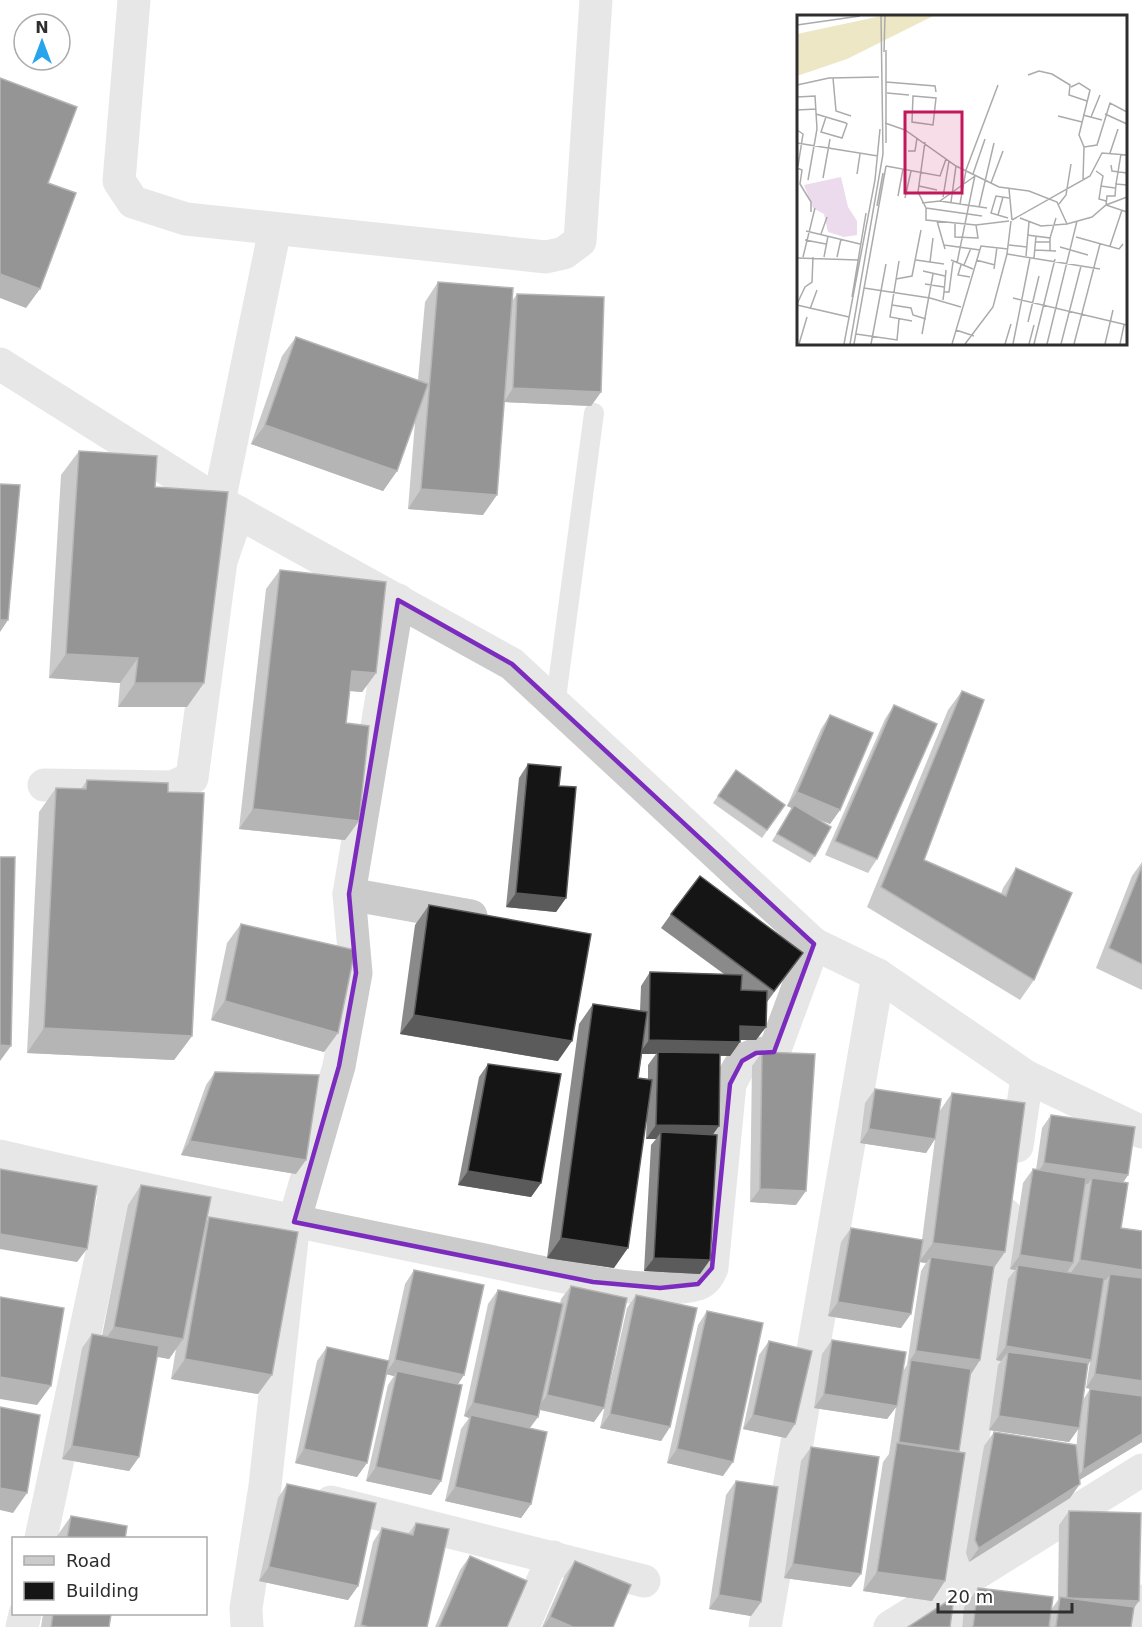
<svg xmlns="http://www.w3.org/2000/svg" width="1142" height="1627" viewBox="0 0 1142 1627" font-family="'DejaVu Sans',sans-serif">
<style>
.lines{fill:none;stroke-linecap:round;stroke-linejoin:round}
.service{stroke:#cbcbcb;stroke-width:20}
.minor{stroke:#cbcbcb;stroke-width:33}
.tertiary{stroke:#cbcbcb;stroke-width:33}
.wall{fill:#8a8a8a;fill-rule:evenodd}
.shaded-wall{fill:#5b5b5b}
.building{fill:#151515;stroke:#5b5b5b;stroke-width:1.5}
.marked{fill:none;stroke:#7b2cbf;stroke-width:4.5;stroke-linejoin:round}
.inset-road{fill:none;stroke:#ababab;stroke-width:1.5}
.view{fill:#c2185b;fill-opacity:0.15;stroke:#c2185b;stroke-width:3}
.inset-edge{fill:none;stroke:#2e2e2e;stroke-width:3}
</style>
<rect width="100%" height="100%" fill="#fff"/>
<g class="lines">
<path class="service" d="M555 706 594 413"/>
<g class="minor">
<path d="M134 0 119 181 133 202 186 219 546 257 564 253 580 241 596 0"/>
<path d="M219 502 275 229"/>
<path d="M44 785 172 787 192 778 221 561 238 512"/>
<path d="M349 894 471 916"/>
<path d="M1017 1146 1027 1077"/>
<path d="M0 1156C158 1193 316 1226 474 1258 529 1269 646 1300 698 1284 706 1281 709 1275 712 1268L730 1084C742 1060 745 1053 774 1052L814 944"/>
<path d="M331 1502 644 1581"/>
<path d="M41 1538 117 1183"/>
<path d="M22 1627 25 1614"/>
<path d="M247 1627 246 1608 265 1486 294 1222 339 1066 356 973 349 894 398 600"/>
<path d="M523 1627 553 1557"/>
<path d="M765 1627 878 975"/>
<path d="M890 1627 1142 1470"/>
<path d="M945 1627 1006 1215"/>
<path d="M1138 1627 1142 1601"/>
</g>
<path class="tertiary" d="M0 364 219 502 512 664 814 944 878 975 1027 1077 1142 1132"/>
</g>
<g class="wall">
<path d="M438 282 512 301 517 294 601 392 591 406 504 402 483 515 408 509 415 422 397 471 383 491 251 444 282 356 296 337 418 380 425 302Z"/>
<path d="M79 451 155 487 187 707H118L120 683 49 678 61 475Z"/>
<path d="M280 570 376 673 362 692 350 691 346 723 345 840 239 829 266 589Z"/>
<path d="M962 691 924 860 1001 894 1003 888 1016 868 1034 980 1020 1000 867 907 948 710Z"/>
<path d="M894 705 877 859 868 873 825 855 885 719Z"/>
<path d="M830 715 840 810 830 824 818 819 815 856 810 863 772 841 792 808 787 806 821 729Z"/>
<path d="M528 764 559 786 566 898 556 912 506 907 519 778Z"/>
<path d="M736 770 785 805 762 838 713 803Z"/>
<path d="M87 780 168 792 192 1036 174 1060 27 1053 39 812 56 788 81 789Z"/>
<path d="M1142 862V990L1096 968 1132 876Z"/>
<path d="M429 905 558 1061 400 1034 415 925Z"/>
<path d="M671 914 803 953 767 1002 766 1027 756 1040H740V1042L730 1056H720L700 1274 644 1271 651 1145 656 1139H646L647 1114 614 1268 547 1258 579 1024 593 1004 640 1011 641 986 650 972 724 974 661 928ZM642 1054H656L648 1065V1079L638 1078Z"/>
<path d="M241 924 324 1052 211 1020 227 943Z"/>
<path d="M762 1052 796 1205 750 1202 752 1066Z"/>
<path d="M488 1064 541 1183 531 1197 458 1185 479 1077Z"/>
<path d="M215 1072 296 1174 181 1155 206 1085Z"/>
<path d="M875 1089 939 1112 952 1093 994 1268 980 1360 971 1374 959 1451 932 1601 863 1591 883 1462 889 1454 896 1407 887 1419 814 1408 822 1354 832 1340 903 1371 907 1365 921 1271 926 1263 920 1262 901 1328 828 1316 841 1242 851 1228 922 1240 935 1139 926 1153 860 1143 865 1103Z"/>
<path d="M1051 1115 1128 1175 1123 1183 1121 1228 1142 1231V1442L1079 1480 1070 1498 969 1562 966 1553 984 1446 994 1432 1076 1451 1078 1429 1069 1442 989 1430 998 1365 1001 1361 996 1360 1008 1279 1015 1270 1010 1269 1023 1183 1033 1169 1036 1170 1042 1128ZM1090 1362 1086 1388 1109 1392 1090 1389 1083 1400 1088 1364Z"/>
<path d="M141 1185 206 1222 209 1217 258 1394 171 1379 176 1349 169 1359 157 1356 139 1457 129 1471 62 1459 82 1348 92 1334 102 1336 128 1205Z"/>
<path d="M414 1270 458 1384 441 1481 431 1495 366 1481 388 1385 394 1376 386 1374 357 1477 295 1463 317 1361 327 1347 388 1361 405 1284Z"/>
<path d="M571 1286 594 1422 540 1410 538 1417 530 1428 531 1504 521 1518 445 1501 461 1429 469 1418 464 1416 488 1304 498 1290 560 1304 561 1299Z"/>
<path d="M636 1295 670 1427 661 1441 600 1428 627 1308Z"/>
<path d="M707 1311 723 1476 667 1463 698 1325Z"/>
<path d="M769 1341 786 1438 743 1429 759 1355Z"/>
<path d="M811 1447 851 1587 784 1578 801 1461Z"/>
<path d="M736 1481 761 1602 751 1616 709 1609 726 1495Z"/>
<path d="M287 1484 358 1586 348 1600 259 1581 278 1498Z"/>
<path d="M1069 1511 1133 1609 1131 1627H962L964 1607 978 1588 1051 1610 1058 1600 1059 1525Z"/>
<path d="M71 1516 125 1539H57V1536Z"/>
<path d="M416 1523 427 1627H354L373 1542 382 1528 408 1534Z"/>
<path d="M470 1556 507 1627H435L460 1570Z"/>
<path d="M575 1561 613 1627H542L565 1575Z"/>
<path d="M43 1614H111L109 1627H41Z"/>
</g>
<g class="shaded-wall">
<path d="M0 274 40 289 26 308 0 298Z"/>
<path d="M513 388 601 392 591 406 504 402Z"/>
<path d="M265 425 397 471 383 491 251 444Z"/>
<path d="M421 489 497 495 483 515 408 509Z"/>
<path d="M0 620H8L0 632Z"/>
<path d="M66 654 138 658 120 683 49 678Z"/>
<path d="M352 671 376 673 362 692 339 690Z"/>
<path d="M135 683H204L187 707H118Z"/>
<path d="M797 792 840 810 830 824 787 806Z"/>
<path d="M253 809 359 821 345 840 239 829Z"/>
<path d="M516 893 566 898 556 912 506 907Z"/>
<path d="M225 1001 338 1033 324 1052 211 1020Z"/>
<path d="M414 1015 572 1041 558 1061 400 1034Z"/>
<path d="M740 1026 766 1027 756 1040H730Z"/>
<path d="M44 1028 192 1036 174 1060 27 1053Z"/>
<path d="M649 1040 740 1042 730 1056 657 1054 658 1052 656 1054H639Z"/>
<path d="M0 1045 11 1046 0 1061Z"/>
<path d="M656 1125 719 1126 709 1140 661 1132 656 1139H646Z"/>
<path d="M869 1129 935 1139 926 1153 860 1143Z"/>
<path d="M190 1141 306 1160 296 1174 181 1155Z"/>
<path d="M1044 1163 1128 1175 1118 1189 1092 1178 1088 1184 1035 1177Z"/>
<path d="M468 1171 541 1183 531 1197 458 1185Z"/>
<path d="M760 1189 806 1191 796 1205 750 1202Z"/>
<path d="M0 1234 87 1249 77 1262 0 1249Z"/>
<path d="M561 1238 628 1248 614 1268 547 1258Z"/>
<path d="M933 1243 1005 1252 991 1272 931 1257 926 1263 919 1262Z"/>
<path d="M1020 1255 1073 1263 1064 1277 1018 1265 1015 1270 1010 1269Z"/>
<path d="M654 1258 710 1260 700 1274 644 1271Z"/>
<path d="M1080 1260 1142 1270V1285L1110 1274 1106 1280 1070 1274Z"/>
<path d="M838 1302 911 1314 901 1328 828 1316Z"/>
<path d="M114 1327 183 1339 169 1359 100 1347Z"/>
<path d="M1006 1346 1091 1360 1082 1373 1008 1352 1001 1361 996 1360Z"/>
<path d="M916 1351 980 1360 971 1374 911 1360 907 1365Z"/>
<path d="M185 1359 272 1375 258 1394 171 1379Z"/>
<path d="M395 1360 464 1375 455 1389 397 1371 394 1376 385 1374Z"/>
<path d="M1095 1374 1142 1381V1396L1086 1388Z"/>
<path d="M0 1377 51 1386 37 1405 0 1399Z"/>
<path d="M824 1394 897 1406 887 1419 814 1408Z"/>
<path d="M547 1395 604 1408 594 1422 537 1409Z"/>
<path d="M473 1403 538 1417 528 1430 471 1415 469 1418 464 1416Z"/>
<path d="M610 1414 670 1427 661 1441 600 1428Z"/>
<path d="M753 1415 795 1424 786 1438 743 1429Z"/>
<path d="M999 1416 1079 1428 1069 1442 989 1430Z"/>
<path d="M1142 1434V1442L1073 1484 1083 1470Z"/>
<path d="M899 1442 959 1451 949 1465 897 1445Z"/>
<path d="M72 1446 139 1457 129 1471 62 1459Z"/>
<path d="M304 1449 367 1463 357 1477 295 1463Z"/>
<path d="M677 1449 733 1462 723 1476 667 1463Z"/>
<path d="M376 1467 441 1481 431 1495 366 1481Z"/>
<path d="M1080 1484 1070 1498 969 1562 979 1548Z"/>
<path d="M455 1487 531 1504 521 1518 445 1501Z"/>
<path d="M0 1488 27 1493 13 1513 0 1510Z"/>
<path d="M793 1564 861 1574 851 1587 784 1578Z"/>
<path d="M269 1567 358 1586 348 1600 259 1581Z"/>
<path d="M877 1572 945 1581 932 1601 863 1591Z"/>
<path d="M719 1595 761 1602 751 1616 709 1609Z"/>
<path d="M1067 1599 1139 1601 1129 1615Z"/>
<path d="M550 1617 573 1627H543Z"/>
</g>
<g class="building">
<path d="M0 78 77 107 48 183 76 193 40 289 0 274Z"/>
<path d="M438 282 513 288 497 495 421 489Z"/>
<path d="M517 294 604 297 601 392 513 388Z"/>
<path d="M296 337 428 384 397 471 265 425Z"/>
<path d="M79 451 157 456 155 487 228 492 204 683H135L138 658 66 654Z"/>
<path d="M0 484 20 485 8 620H0Z"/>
<path d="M280 570 386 582 376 673 352 671 346 723 369 726 359 821 253 809Z"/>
<path d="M962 691 984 700 924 860 1006 896 1016 868 1072 893 1034 980 881 887Z"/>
<path d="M894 705 937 724 877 859 835 841Z"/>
<path d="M830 715 873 733 840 810 797 792Z"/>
<path d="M528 764 561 767 559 786 576 787 566 898 516 893Z"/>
<path d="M736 770 785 805 767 830 718 796Z"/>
<path d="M87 780 168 783V792L204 793 192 1036 44 1028 56 788 86 789Z"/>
<path d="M794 805 831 827 815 856 777 834Z"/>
<path d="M0 857H15L11 1046 0 1045Z"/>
<path d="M1142 866V964L1109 948Z"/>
<path d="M700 876 803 953 774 991 671 914Z"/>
<path d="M429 905 591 934 572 1041 414 1015Z"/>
<path d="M241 924 355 950 338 1033 225 1001Z"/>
<path d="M650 972 742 975 741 990 767 991 766 1027 740 1026V1042L649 1040Z"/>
<path d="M593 1004 647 1012 638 1078 652 1080 628 1248 561 1238Z"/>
<path d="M658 1052 720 1053 719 1126 656 1125Z"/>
<path d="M762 1052 815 1054 806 1191 760 1189Z"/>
<path d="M488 1064 561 1074 541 1183 468 1171Z"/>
<path d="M215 1072 319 1075 306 1160 190 1141Z"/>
<path d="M875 1089 941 1099 935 1139 869 1129Z"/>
<path d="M952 1093 1025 1103 1005 1252 933 1243Z"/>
<path d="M1051 1115 1135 1127 1128 1175 1044 1163Z"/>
<path d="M661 1132 717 1135 710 1260 654 1258Z"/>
<path d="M0 1169 97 1186 87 1249 0 1234Z"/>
<path d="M1033 1169 1086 1178 1073 1263 1020 1255Z"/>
<path d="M1092 1178 1128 1183 1121 1228 1142 1231V1270L1080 1260Z"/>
<path d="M141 1185 211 1197 183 1339 114 1327Z"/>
<path d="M209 1217 298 1232 272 1375 185 1359Z"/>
<path d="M851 1228 923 1240 911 1314 838 1302Z"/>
<path d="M931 1257 994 1266 980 1360 916 1351Z"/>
<path d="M1018 1265 1104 1278 1091 1360 1006 1346Z"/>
<path d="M414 1270 484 1285 464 1375 395 1360Z"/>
<path d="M1110 1274 1142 1278V1381L1095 1374Z"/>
<path d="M571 1286 627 1298 604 1408 547 1395Z"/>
<path d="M498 1290 563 1304 538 1417 473 1403Z"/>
<path d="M636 1295 697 1308 670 1427 610 1414Z"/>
<path d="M0 1297 64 1308 51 1386 0 1377Z"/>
<path d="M707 1311 763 1323 733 1462 677 1449Z"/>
<path d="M92 1334 159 1346 139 1457 72 1446Z"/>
<path d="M832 1340 906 1352 897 1406 824 1394Z"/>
<path d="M769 1341 812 1351 795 1424 753 1415Z"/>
<path d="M327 1347 389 1361 367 1463 304 1449Z"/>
<path d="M1008 1352 1088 1363 1079 1428 999 1416Z"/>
<path d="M911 1360 971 1369 959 1451 899 1442Z"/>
<path d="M397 1371 462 1385 441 1481 376 1467Z"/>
<path d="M1090 1389 1142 1396V1434L1083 1470Z"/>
<path d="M0 1407 40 1415 27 1493 0 1488Z"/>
<path d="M471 1415 547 1432 531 1504 455 1487Z"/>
<path d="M994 1432 1076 1445 1080 1484 979 1548 975 1540Z"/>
<path d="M897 1443 965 1453 945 1581 877 1572Z"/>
<path d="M811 1447 879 1457 861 1574 793 1564Z"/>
<path d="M736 1481 778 1487 761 1602 719 1595Z"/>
<path d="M287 1484 376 1503 358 1586 269 1567Z"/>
<path d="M1069 1511 1141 1513 1139 1601 1067 1598Z"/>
<path d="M71 1516 127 1526 125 1539H67Z"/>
<path d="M416 1523 449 1529 427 1627H369L361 1625 382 1528 413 1535Z"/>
<path d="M470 1556 527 1581 507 1627H439Z"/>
<path d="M575 1561 631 1585 613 1627H573L550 1617Z"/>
<path d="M978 1588 1053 1597 1049 1627H973Z"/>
<path d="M954 1597 950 1627H908Z"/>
<path d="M1060 1597 1134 1607 1131 1627H1056Z"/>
<path d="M53 1614H111L109 1627H51Z"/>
</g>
<path d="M0 0H1142V1627H0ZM398 600 512 664 814 944 774 1052 756 1053 742 1061 730 1084 712 1268 698 1284 660 1288 593 1282 294 1222 339 1066 356 973 349 894Z" fill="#fff" fill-opacity=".55" fill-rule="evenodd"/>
<path class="marked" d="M398 600 512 664 814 944 774 1052 756 1053 742 1061 730 1084 712 1268 698 1284 660 1288 593 1282 294 1222 339 1066 356 973 349 894Z"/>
<g transform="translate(797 15)">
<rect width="330" height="330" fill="#fff"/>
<path d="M44 162 51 192 60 206V220L47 222 31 217 27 199 16 193 7 170Z" fill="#ebdbec"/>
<path d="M84 1H136L50 44 0 61V19Z" fill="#ede7c6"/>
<path class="inset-road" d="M0 10 63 1M87 37 88 1M231 60 242 56 255 59 273 70 272 80 290 86M36 63 39 96 54 101M89 67 138 71 139 77M0 70 32 63 82 62M274 72 282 68 293 75 282 120 287 132 286 165M90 78 112 80M116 81 139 83 136 110 115 107ZM0 82 18 81 20 114 11 165M0 95 19 94M19 99 49 108 50 109 45 123 24 117 29 102M308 99 330 109M286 100 305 105M261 101 285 107M294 102 303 80M88 108 108 115 159 151 202 172 232 176 260 187 270 209M0 115 6 119 1 151M128 127 121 177 129 193V205L179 210 212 206M0 128 81 141M89 128V35M287 132 300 130 313 88 330 97M111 136H118L120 123M313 138 321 114M314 150 315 156 330 158M89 151 143 161 149 144M0 153 5 155 3 169 14 187V197M299 156 306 161 304 171M60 159 63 139M176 159 188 124M178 161 143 186 190 193M26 163 33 124M194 168 206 136M319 169 324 139M330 170 319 169 318 181H310L309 190 330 197M122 171 140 175M212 174 215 205M101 181 106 154M146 182 152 146M108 183 114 156M309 186 302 184 304 171 318 173M154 187 159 151M125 188 143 186M163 189 169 155 201 70M262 189 269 180 274 149M80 191 86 158M182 192 197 128M129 193 185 201M201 200 206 182M211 203 194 198 199 181 212 183M223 203 244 211 270 209 295 202 309 190 330 182M215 205 293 161 305 138 330 140M140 206 148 234M158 209V222L181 223 179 210M9 216 63 229M24 219 30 202M230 220 253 223V227M279 222 322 234 326 229M253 223 259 203M8 225 29 229M239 227H253V236M147 230 183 235M212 230 230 232M313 231 325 195M263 232 291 240M238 235 259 236M210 239 303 254M229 241 232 207M6 242 18 193M27 242 31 221M40 242 44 224M0 243 61 245M237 243 239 221M119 245 147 249M154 245 176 254M179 245 198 250M102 246 93 302 115 306M133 247 136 223M160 248 178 160M164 250 161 260 173 262M167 250 174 233M197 254 200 232M126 256 148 261M99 264 115 261 124 215M128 269 147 272M67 273 133 283 164 292M147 277 149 255M55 282 69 198M216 283 330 310M146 285 147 277H152L156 247M0 289 8 272 15 267 16 242M0 290 52 302M95 290 114 293 116 300 129 304M13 294 20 275M231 307 242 261M159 315 177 321M59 319 100 325 102 304M125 319 136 259M2 329 10 302M47 329 78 165 83 114M53 329 86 139 84 1M57 329 89 151M74 329 89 249M155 329 184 231 211 234M168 329 196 292 210 239 214 206M208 329 214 309M216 329 233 243M232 329 237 310M237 329 258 244M250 329 280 206M264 329 284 251M277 329 303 229M308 329 316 295M323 329 327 310"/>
<path class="view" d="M108 97H165V178H108Z"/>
<rect width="330" height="330" class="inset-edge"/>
</g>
<rect x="12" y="1537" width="195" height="78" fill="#ffffff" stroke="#ababab" stroke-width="1.5"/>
<rect x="24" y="1556" width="30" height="9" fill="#cbcbcb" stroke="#ababab" stroke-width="1.5"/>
<text x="66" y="1567" font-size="18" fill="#2e2e2e">Road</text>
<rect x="24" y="1582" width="30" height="18" fill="#151515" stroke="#ababab" stroke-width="1.5"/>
<text x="66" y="1597" font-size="18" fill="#2e2e2e">Building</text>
<g transform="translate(42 42)"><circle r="28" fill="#ffffff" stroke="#ababab" stroke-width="1.5"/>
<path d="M0-4.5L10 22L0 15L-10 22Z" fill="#28a4ed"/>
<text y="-9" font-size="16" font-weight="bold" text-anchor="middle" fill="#2e2e2e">N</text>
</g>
<path d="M938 1603v9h134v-9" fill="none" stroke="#2e2e2e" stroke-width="3"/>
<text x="947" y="1603" font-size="18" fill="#2e2e2e" stroke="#ffffff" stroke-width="4.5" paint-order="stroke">20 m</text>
</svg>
